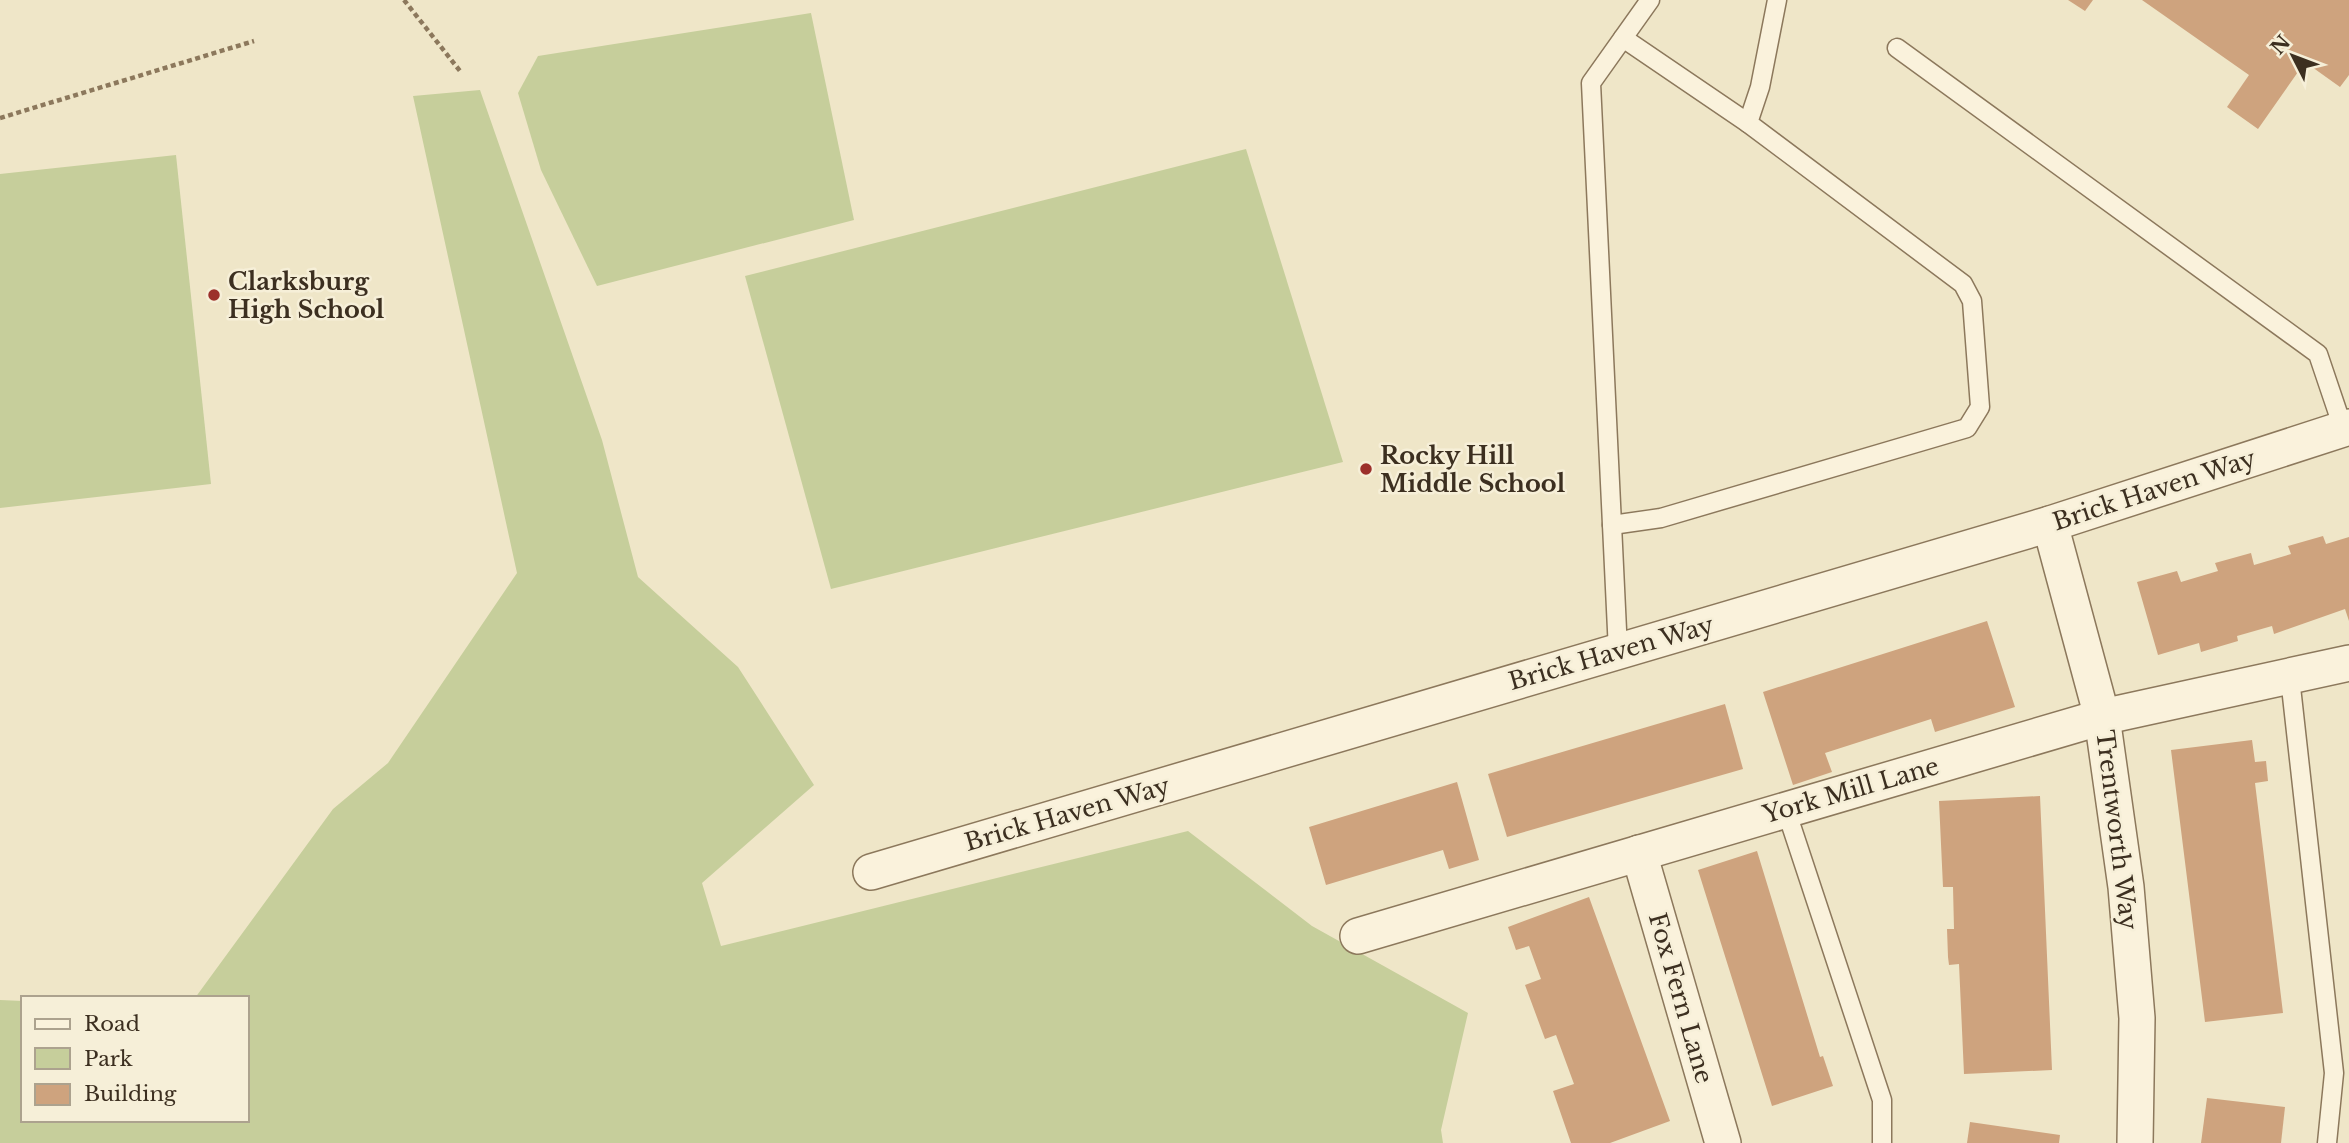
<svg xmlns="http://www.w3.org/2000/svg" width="2349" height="1143" viewBox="0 0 2349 1143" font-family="'Libre Baskerville',serif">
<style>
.green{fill:#c6ce9b}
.building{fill:#cea37e}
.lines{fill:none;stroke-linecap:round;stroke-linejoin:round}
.lane-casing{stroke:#8c785c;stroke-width:21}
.street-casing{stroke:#8c785c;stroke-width:38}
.path{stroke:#8c785c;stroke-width:4.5;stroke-dasharray:5 3.5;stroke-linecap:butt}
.lane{stroke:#faf2dc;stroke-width:18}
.street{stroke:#faf2dc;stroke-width:35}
.poi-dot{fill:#9c302b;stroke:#f6efd8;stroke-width:2.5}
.labels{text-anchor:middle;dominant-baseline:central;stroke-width:5;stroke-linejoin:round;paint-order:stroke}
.poi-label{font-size:24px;font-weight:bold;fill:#3c2f20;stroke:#f6efd8;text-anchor:start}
.street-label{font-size:24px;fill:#3c2f20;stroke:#f6efd8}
</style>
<rect width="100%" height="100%" fill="#efe6c8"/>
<g class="green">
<path d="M811 13 854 220 597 286 541 170 518 93 538 56Z"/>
<path d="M480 90 602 440 638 577 738 667 814 785 702 883 721 946 1188 831 1312 926 1468 1013 1441 1130 1443 1143H0V1000L23 1001V1120H247V998H195L333 809 388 763 517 573 413 96Z"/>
<path d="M1246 149 1343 462 831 589 745 276Z"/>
<path d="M176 155 211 484 0 508V174Z"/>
</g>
<g class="building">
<path d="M2068 0H2093L2085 11Z"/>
<path d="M2142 0H2349V75L2340 87 2305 62 2258 129 2227 107 2249 75Z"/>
<path d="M2323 536 2326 544 2349 537V621L2345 609 2274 634 2272 626 2237 636 2238 641 2201 652 2199 643 2158 655 2137 582 2177 571 2181 582 2218 571 2215 563 2251 553 2254 565 2291 554 2288 546Z"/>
<path d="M1987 621 2015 707 1935 732 1931 719 1825 753 1832 772 1793 785 1763 692Z"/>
<path d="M1725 704 1743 769 1507 837 1488 774Z"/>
<path d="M2252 740 2255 762 2266 761 2268 781 2255 783 2283 1013 2205 1022 2171 750Z"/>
<path d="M1457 782 1479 860 1449 869 1443 850 1326 885 1309 827Z"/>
<path d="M2040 796 2052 1070 1964 1074 1959 964 1949 965 1948 957 1947 929H1954L1953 887H1943L1939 801Z"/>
<path d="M1757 851 1820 1057 1823 1056 1833 1086 1772 1106 1698 870Z"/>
<path d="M1589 897 1670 1121 1610 1143H1571L1553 1091 1574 1084 1556 1035 1545 1039 1525 985 1541 979 1529 946 1516 950 1508 927Z"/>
<path d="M2207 1098 2285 1107 2281 1143H2201Z"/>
<path d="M1970 1122 2060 1135 2059 1143H1967Z"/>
</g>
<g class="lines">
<defs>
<g id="lane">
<path d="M1623 38 1748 123"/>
<path d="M1897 48 2318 354 2343 428"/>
<path d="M1612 525 1661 518 1967 428 1980 407 1972 301 1963 284 1748 123 1760 87 1777 0"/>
<path d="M1618 651 1591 83 1650 0"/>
<path d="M2290 678 2334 1073 2327 1143"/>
<path d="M1786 810 1882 1100V1143"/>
</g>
<g id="street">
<path d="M2050 524 2102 717 2126 887 2137 1018 2135 1143"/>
<path d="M1639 853 1723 1143"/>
<path d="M871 872 2050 524 2349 427"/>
<path d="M1358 936 2102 717 2349 663"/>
</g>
</defs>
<use href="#lane" class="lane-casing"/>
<use href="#street" class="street-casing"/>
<g class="path">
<path d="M404 0 460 71"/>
<path d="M0 118 254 41"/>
</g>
<use href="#lane" class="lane"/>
<use href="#street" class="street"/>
</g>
<g class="poi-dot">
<circle cx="214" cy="295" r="7"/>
<circle cx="1366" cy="469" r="7"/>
</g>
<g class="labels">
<g class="poi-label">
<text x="228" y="281">Clarksburg<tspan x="228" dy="28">High School</tspan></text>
<text x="1380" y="455">Rocky Hill<tspan x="1380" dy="28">Middle School</tspan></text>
</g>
<g class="street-label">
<text transform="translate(2154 490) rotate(-18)">Brick Haven Way</text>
<text transform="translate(1611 653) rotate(-16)">Brick Haven Way</text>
<text transform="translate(1851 790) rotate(-16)">York Mill Lane</text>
<text transform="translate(1067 814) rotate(-16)">Brick Haven Way</text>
<text transform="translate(2117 830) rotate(83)">Trentworth Way</text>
<text transform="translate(1681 998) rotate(74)">Fox Fern Lane</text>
</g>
</g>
<rect x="21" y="996" width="228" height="126" fill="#f6efd8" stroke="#aca28e" stroke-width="2"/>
<rect x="35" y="1019" width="35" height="10" fill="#faf2dc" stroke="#aca28e" stroke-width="2"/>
<text x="84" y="1031" font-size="21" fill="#3c2f20">Road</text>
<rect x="35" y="1048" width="35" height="21" fill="#c6ce9b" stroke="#aca28e" stroke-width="2"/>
<text x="84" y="1066" font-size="21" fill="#3c2f20">Park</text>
<rect x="35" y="1084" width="35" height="21" fill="#cea37e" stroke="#aca28e" stroke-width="2"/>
<text x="84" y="1101" font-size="21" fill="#3c2f20">Building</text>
<g transform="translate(2293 56) rotate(312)" stroke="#f6efd8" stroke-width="5" paint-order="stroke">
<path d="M0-5L12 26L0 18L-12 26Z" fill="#3c2f20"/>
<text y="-10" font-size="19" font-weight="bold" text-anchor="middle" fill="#3c2f20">N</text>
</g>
</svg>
